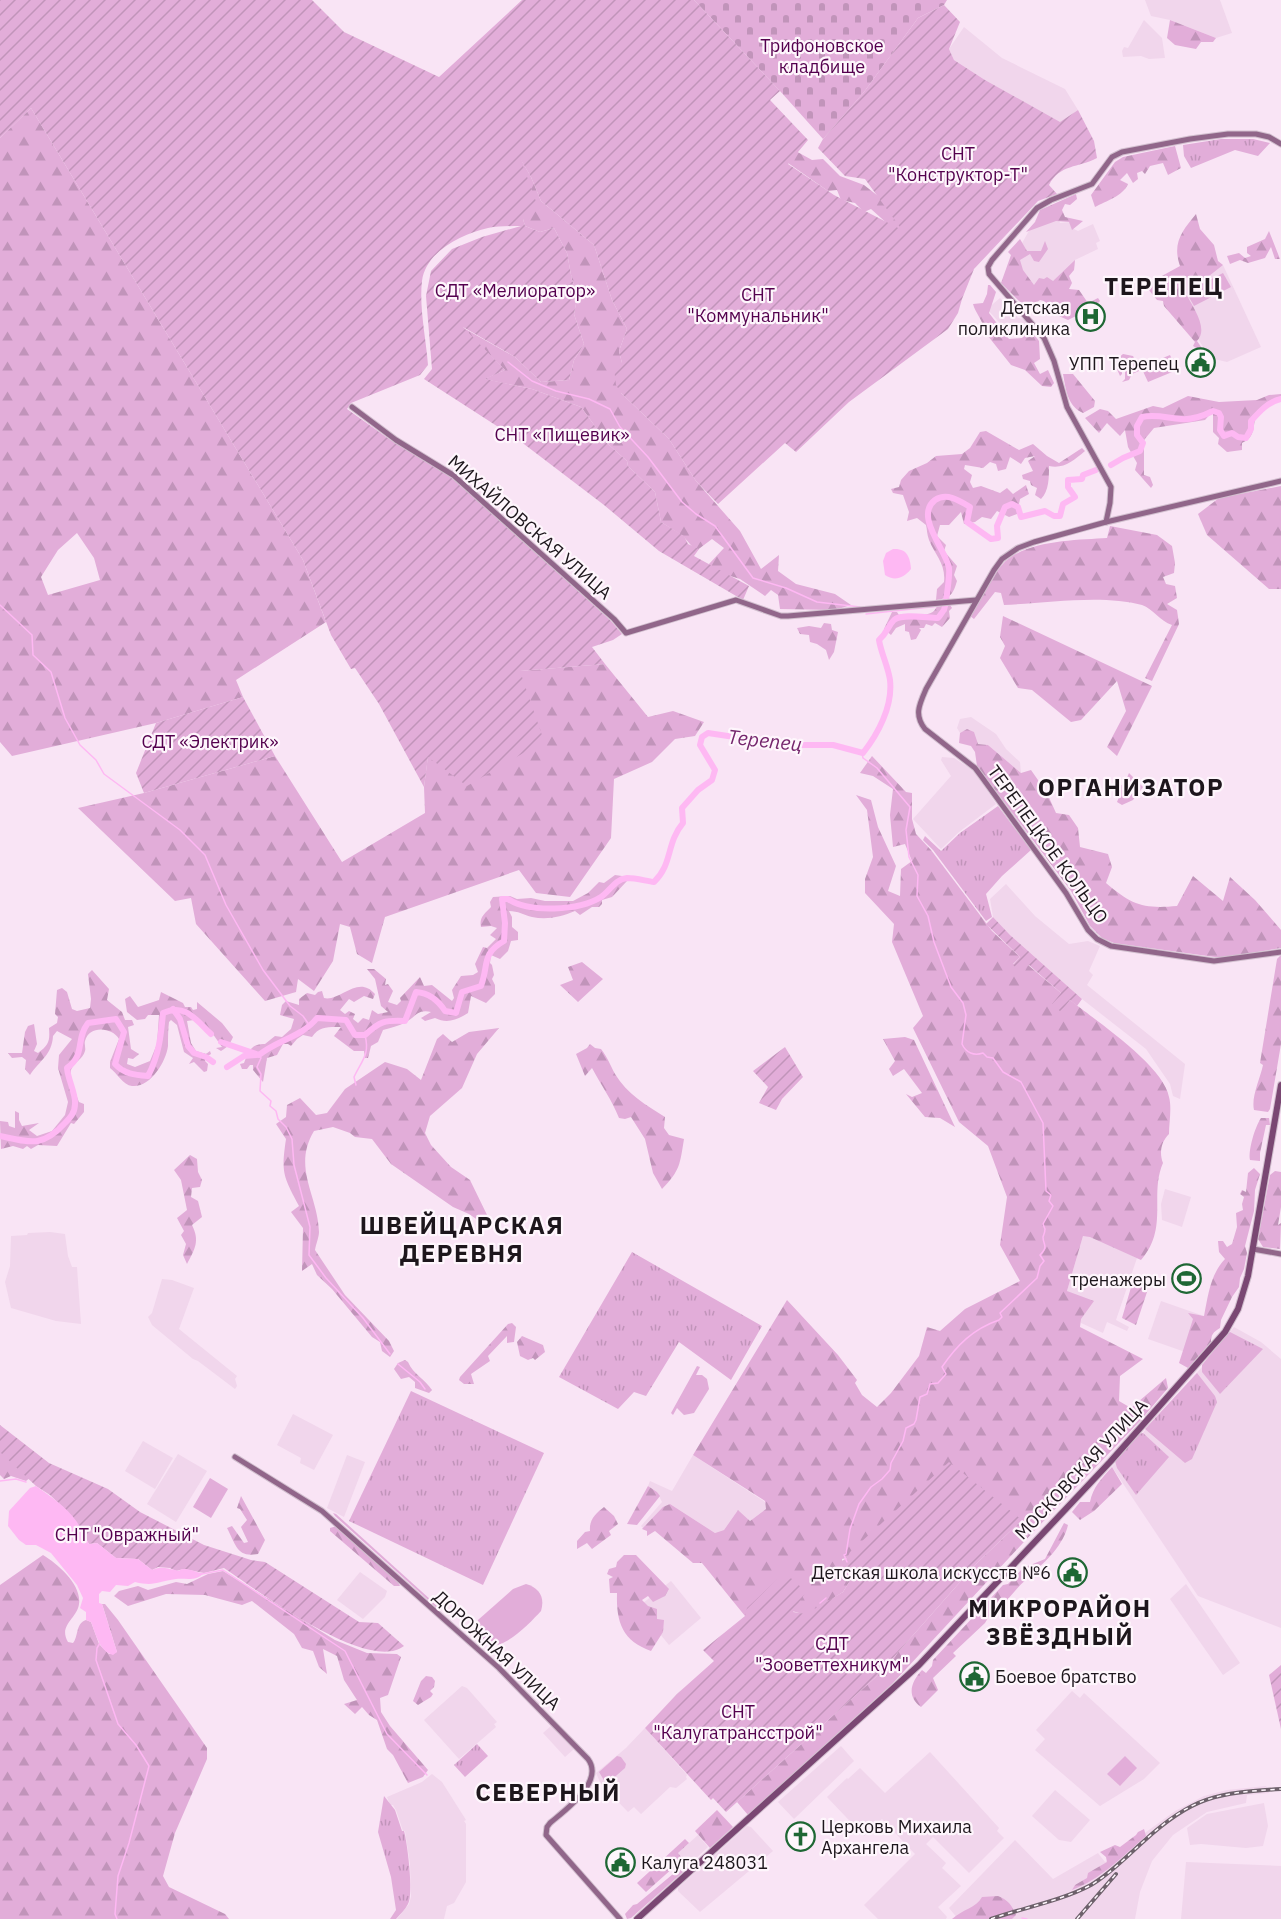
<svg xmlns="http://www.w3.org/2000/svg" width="1281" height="1919" viewBox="0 0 1281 1919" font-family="'IBM Plex Sans',sans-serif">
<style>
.built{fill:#f1d6ec}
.grass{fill:url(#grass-tufts)}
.forest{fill:url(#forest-firs);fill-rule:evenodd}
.cemetery{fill:url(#cemetery-stones)}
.garden{fill:url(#garden-furrows)}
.pitch{fill:#e2add9}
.water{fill:#feb8f3}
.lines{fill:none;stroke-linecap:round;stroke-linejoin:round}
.stream{stroke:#feb8f3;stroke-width:1.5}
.river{stroke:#feb8f3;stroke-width:6}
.secondary-casing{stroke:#d1bfce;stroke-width:7}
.primary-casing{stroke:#d1bfce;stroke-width:8}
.secondary{stroke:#91668a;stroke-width:5}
.primary{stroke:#7a4773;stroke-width:6}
.rail-casing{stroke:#6d616b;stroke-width:4}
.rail{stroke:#fef6fc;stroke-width:1.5;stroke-dasharray:4.5;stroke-linecap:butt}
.labels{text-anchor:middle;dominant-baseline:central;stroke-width:4.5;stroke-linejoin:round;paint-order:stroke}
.park-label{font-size:18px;fill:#54004e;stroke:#fef6fc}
.poi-label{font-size:18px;fill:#1d161c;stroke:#fef6fc;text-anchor:end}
.street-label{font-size:18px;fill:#1d161c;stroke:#fef6fc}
.water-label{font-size:20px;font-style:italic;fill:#75266d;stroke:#fef6fc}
.district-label{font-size:24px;font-weight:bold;letter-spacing:1.5px;fill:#1d161c;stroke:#fef6fc}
</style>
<defs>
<pattern id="grass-tufts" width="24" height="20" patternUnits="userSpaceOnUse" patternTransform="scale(1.5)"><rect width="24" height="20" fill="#e2add9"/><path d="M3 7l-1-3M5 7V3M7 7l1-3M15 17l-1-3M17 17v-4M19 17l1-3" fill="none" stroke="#c194ba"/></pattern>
<pattern id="forest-firs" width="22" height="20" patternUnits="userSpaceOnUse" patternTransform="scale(1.5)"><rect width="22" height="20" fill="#e2add9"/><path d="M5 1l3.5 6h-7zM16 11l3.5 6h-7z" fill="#c194ba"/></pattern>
<pattern id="cemetery-stones" width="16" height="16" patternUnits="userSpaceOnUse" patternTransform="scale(1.5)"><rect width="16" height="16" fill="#e2add9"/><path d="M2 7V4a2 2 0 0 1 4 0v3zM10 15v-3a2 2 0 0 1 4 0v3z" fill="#c194ba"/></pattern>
<pattern id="garden-furrows" width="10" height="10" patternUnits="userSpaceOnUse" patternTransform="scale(1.5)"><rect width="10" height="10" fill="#e2add9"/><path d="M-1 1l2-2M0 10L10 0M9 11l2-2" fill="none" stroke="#c194ba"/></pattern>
</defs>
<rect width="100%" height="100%" fill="#f9e4f5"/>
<g class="built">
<path d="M1145 0H1220L1232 33 1216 38 1170 20 1151 16Z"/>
<path d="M1144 20 1162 38 1165 58 1149 59 1141 56 1123 57 1122 51 1124 47 1128 48Z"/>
<path d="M964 27 1002 58 1065 89 1078 110 1060 123 985 80 954 60 949 49Z"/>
<path d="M1058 217 1060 223 1070 222 1072 228 1078 231 1093 224 1100 241 1096 243 1098 249 1075 260 1074 270 1053 281 1033 300 1005 273 1030 229Z"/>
<path d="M1223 265 1261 347 1227 362 1210 358 1170 294Z"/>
<path d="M1000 298 1018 318 1024 319 1030 326 1018 337 1007 331 987 309Z"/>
<path d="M971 717 996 734 1006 749 1020 762 1021 773 988 745 978 744 967 729 960 733 957 728 960 719Z"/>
<path d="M942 757 954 758 971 769 977 775 996 804 959 832 941 849 913 819 951 776 941 760Z"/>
<path d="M1006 884 1035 916 1069 944 1088 941 1100 946 1089 971 1093 975 1087 985 1185 1064 1180 1099 1173 1096 1170 1084 1146 1049 1082 999 1010 935 993 917 990 899Z"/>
<path d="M1165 1189 1191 1197 1182 1227 1162 1220 1161 1204Z"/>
<path d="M50 1232 65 1234 68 1256 72 1267H77L81 1324 56 1321 11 1308 5 1282 10 1266 11 1236 27 1235 28 1233Z"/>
<path d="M1083 1236H1090L1137 1258 1116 1320 1129 1327 1127 1331 1107 1322 1103 1333 1081 1323 1071 1294 1067 1291Z"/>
<path d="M162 1279 172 1280 194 1288 179 1329 237 1376 235 1379 237 1386 235 1389 198 1361 193 1359 152 1325 148 1317 152 1313Z"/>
<path d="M1161 1301 1201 1315 1188 1353 1148 1339Z"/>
<path d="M1234 1327 1261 1342 1281 1359V1628L1198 1596 1112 1467 1202 1367Z"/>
<path d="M293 1414 333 1435 314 1470 300 1463 301 1458 277 1445Z"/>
<path d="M143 1441 173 1458 155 1489 125 1471Z"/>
<path d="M178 1454 207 1471 176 1522 147 1504Z"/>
<path d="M347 1455 365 1462 344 1517 327 1508Z"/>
<path d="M693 1455 765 1502 766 1509 750 1521 738 1510 724 1530 715 1533 670 1504 645 1530 641 1526 662 1502 657 1492 648 1486 650 1481 672 1491Z"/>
<path d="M360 1572 387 1591 385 1597 363 1619 337 1600Z"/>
<path d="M671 1581 701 1618 669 1645 638 1607Z"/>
<path d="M1186 1584 1240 1663 1223 1675 1170 1599Z"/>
<path d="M462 1686 467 1688 497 1722 494 1724 496 1727 459 1759 424 1720Z"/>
<path d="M1072 1691 1080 1698 1084 1693 1160 1763 1144 1779 1100 1806 1035 1750 1045 1739 1036 1730Z"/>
<path d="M552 1725 574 1749 565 1757 543 1733Z"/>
<path d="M645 1728 687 1775 686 1777 687 1779 676 1788 670 1787 641 1814 634 1807 628 1812 601 1784 596 1773 626 1748Z"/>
<path d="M841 1746 854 1761 794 1819 778 1802Z"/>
<path d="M930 1752 999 1828 997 1831 1004 1838 969 1873 933 1837 926 1844 946 1863 942 1868 961 1886 938 1907 947 1917 946 1919H878L864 1905 915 1854 882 1819 864 1836 827 1797 847 1778 848 1779 860 1768 885 1793Z"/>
<path d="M432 1774 442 1782 466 1820 464 1821 466 1824V1882L454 1903 447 1906 444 1919H397L409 1904 411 1897 410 1864 405 1831H403L396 1810 393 1805H390L387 1797 422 1782Z"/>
<path d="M1266 1786 1269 1793 1247 1795 1246 1803 1207 1812 1173 1835 1152 1861 1140 1892 1135 1919H958L949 1908 1015 1840 1053 1879 1098 1853 1105 1862 1175 1811 1204 1796 1227 1790Z"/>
<path d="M1055 1790 1090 1820 1071 1842 1059 1840 1032 1816Z"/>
<path d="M1264 1803 1268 1826 1263 1846 1246 1848 1201 1844 1190 1845 1187 1828 1207 1814Z"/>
<path d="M747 1826 751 1827 773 1851 700 1912 678 1891V1888Z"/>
<path d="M698 1835 708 1847 689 1865 678 1853Z"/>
<path d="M1186 1862 1281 1866V1919H1181Z"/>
</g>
<g class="grass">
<path d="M1221 139H1253L1270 143 1258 156 1235 150 1191 168 1184 156 1183 145Z"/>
<path d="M998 806 1031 850 1002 876 986 894 992 917 986 921 933 850 923 840 925 836 941 851 960 833Z"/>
<path d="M632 1252 762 1326 731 1380 679 1342 646 1396 634 1392 618 1409 559 1377Z"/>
<path d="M1230 1332 1263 1349 1220 1394 1202 1372V1365L1226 1335Z"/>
<path d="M1197 1373 1215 1396 1217 1402 1192 1459 1185 1463 1145 1429Z"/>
<path d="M411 1391 544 1453 483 1585 349 1521Z"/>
<path d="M1143 1433 1169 1457 1136 1495 1117 1468 1115 1461 1139 1434Z"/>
<path d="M477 1744 488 1756 465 1777 454 1765Z"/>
<path d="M384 1796 395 1810 402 1831H404C407 1841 414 1894 408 1904 405 1910 400 1914 396 1919H390L396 1910 391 1877 378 1832Z"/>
</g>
<g class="forest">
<path d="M1170 20 1216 38 1213 42H1201L1196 49 1175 45 1167 38Z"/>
<path d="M31 108 303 560 326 622 236 680 243 697 156 723 12 756 0 742V138ZM77 533 94 558 100 580 48 595 41 577 58 550Z"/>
<path d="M783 144 812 160 823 159 840 176 864 185 901 214 913 228 900 235 871 209 864 212 855 203 841 200 837 190 828 191 788 163Z"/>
<path d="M1175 146 1181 168 1168 175 1163 163 1150 166 1145 174 1142 171 1137 173 1138 179 1133 183 1127 173 1120 180 1128 184C1123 196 1106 201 1095 207L1091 195 1115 162 1123 157Z"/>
<path d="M519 156 531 177 541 201 594 245 612 300 627 329 619 351 622 363 621 393 669 439 696 481 740 531 761 569 779 555 778 571 796 584 835 594 851 605 835 610 780 609 778 595 771 590 765 596 740 579 711 570 709 564 724 548 712 539 696 551 683 536 661 522 655 492 628 466 627 461 608 444 581 407 532 389 484 379 505 370 460 326 515 357 541 382 569 380 574 360 584 344 574 314 578 293 572 280 567 253 554 228 540 232 525 226 523 219Z"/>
<path d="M1076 194 1077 199 1070 205 1065 204 1062 210 1065 217 1083 221 1072 230 1069 222 1056 221 1026 232 1035 222 1040 210Z"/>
<path d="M1196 214 1200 229 1214 245 1218 261 1223 265 1186 294C1193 307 1209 329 1197 341L1206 354 1193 346 1195 342 1164 306 1163 301 1157 300 1148 289 1151 282 1180 266C1172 243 1182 231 1196 214Z"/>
<path d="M1269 231 1280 259H1275L1271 247 1265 258 1248 263 1240 260 1230 264 1227 256 1239 253 1245 258 1251 256 1247 253V247L1265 239Z"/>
<path d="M1020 239 1027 251H1041L1045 241 1048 249 1039 262 1034 261 1030 254 1020 260 1023 270 1034 285 1039 278 1044 279 1047 277 1053 281 1075 260 1074 270 1069 276 1072 283 1069 289 1079 290 1088 303 1098 298 1100 301 1094 307 1068 320 1054 314 1044 301 1040 300 1027 309 1001 283 1011 255 1008 252Z"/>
<path d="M988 285H990L996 292 989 313 1009 339 1022 338 1030 329 1039 341 1040 359 1034 363 1040 374 1048 370 1054 383 1051 387 1042 386 1025 370 1011 365 984 331C984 321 975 313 973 304L983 303 987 294Z"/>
<path d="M1123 354 1133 356 1139 366V371L1132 374 1129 380 1122 382 1125 379V371L1122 370V374L1120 376 1117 369 1113 368 1117 359Z"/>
<path d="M1063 374H1073L1095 401 1094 407 1083 413C1067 406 1066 389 1063 374Z"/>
<path d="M1281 394V400H1277L1256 417C1252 430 1255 437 1242 443V450L1227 452 1218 444 1219 438 1213 432V411L1205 420 1154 428 1144 440V475L1150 477 1153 485 1151 488 1135 470 1137 463 1128 447 1125 430 1120 436 1107 423 1099 433 1085 418 1100 409 1108 411 1116 419 1153 406 1163 408 1188 396 1219 402 1257 400 1269 395Z"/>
<path d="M986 431 1019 450 1033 444 1047 456 1059 463 1082 448 1085 451C1073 461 1064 469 1049 466 1049 477 1049 491 1041 499L1035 495 1037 488 1031 485 1030 481 1023 479 1022 475 1033 471 1028 461 1035 456 1025 458 1021 464 1010 457 1006 469 998 471 996 464 990 462 983 468 965 465 964 469 972 475 970 482 973 488 981 486 1000 493 1007 488 1013 494 1026 485 1029 494 1020 499 1017 514 1009 517 997 511 991 519 982 517 975 522 964 524 961 512 949 525H940L937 536 946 545 944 551 957 566 954 575 957 581C953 594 951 598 936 600L937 589 944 582C946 564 935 555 929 540 927 535 927 529 926 525L917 518 907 521 909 512 903 495 893 493 891 489 899 487 901 480 909 471 927 463 936 456 962 454 970 448 980 432Z"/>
<path d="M1281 486V589H1269L1207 535 1198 514 1219 498Z"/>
<path d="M1110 526 1157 535 1172 546 1175 563 1174 573 1163 577 1166 584 1175 586 1177 598 1167 604 1177 610 1179 624 1152 681 1145 678 1172 625C1160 621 1153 609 1142 605 1103 594 1045 603 1004 605L1001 593 995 592 974 619 970 616C980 600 989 579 1002 565 1023 540 1077 540 1107 538Z"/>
<path d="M949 603 952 608 949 611 950 618 942 627 935 623 932 626 926 624 924 628H919L921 630 916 639 911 640 909 632 905 631V624L896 628 891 635 884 629 892 612H897L899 615C912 611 931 621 937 606Z"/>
<path d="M1003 616 1152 686 1117 756 1107 747 1126 711 1117 681 1081 720 1071 722 1032 690 1018 688 1000 658 1005 646 1000 637Z"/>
<path d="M824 623 831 624 832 630 838 632 834 652 829 660 826 650 817 644 810 642 809 635 800 634 797 628 809 626 821 628Z"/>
<path d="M605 664 648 717 673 711 704 722 695 736 675 739 652 762 614 779 611 838 570 897 536 893 519 870 385 917 372 963 357 954 350 927 340 924 333 961 314 991 298 979 296 992 265 1001 196 924 191 898 175 901 78 808 144 793 275 756 342 862 425 813 424 787 428 756 520 671Z"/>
<path d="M967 729 974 732 978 744 988 745 1021 773 1031 770 1047 793 1056 813 1069 815 1078 828 1080 847 1108 854 1112 867 1106 883C1132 905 1143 909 1177 906L1193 876 1223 901 1230 877 1255 900 1281 930V948L1222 958 1114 943 1102 938 1090 926 1071 891 977 766 975 752 971 746 959 743 960 733Z"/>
<path d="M872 756 906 792 912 793V819L916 834 931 850 992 931 1020 957 1013 964 1028 965 1061 993V1011L1070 1000C1095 1020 1164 1066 1169 1097 1172 1108 1169 1123 1169 1134 1161 1142 1159 1153 1163 1163 1149 1195 1169 1228 1141 1260L1090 1237 1083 1236 1067 1291 1094 1301 1081 1319 1080 1327 1143 1359 1120 1376 1119 1401 1131 1408 1166 1378 1168 1388 1140 1421 1035 1530 893 1683 748 1815 737 1802 877 1676 976 1564 1022 1520 842 1559 844 1583 850 1570 856 1571 843 1592 806 1615 792 1611 745 1616 702 1563H693L655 1531 647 1536V1531L642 1529 663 1507 670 1504 715 1533 724 1530 738 1510 750 1521 766 1509 765 1501 693 1455 787 1300 838 1355 857 1380 855 1383 862 1395 877 1407 891 1393 919 1356 927 1327 940 1331 965 1309 1020 1281 1000 1245 1007 1197 988 1146 959 1122 913 1028 923 1016 892 942 894 924 865 893V879L873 857 867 810 856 795 871 800 878 827 896 866 888 891 900 896 901 869 912 861 905 844 893 847 890 815 893 789 873 776 860 773Z"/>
<path d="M1129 773 1143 787 1133 800 1122 805 1117 802 1119 797 1117 789 1125 782Z"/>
<path d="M615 875 622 876 627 881 612 897 602 900V904L599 907H592L580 915 575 911C561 917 547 920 532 917 524 915 518 911 509 911L512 917V927L518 932V940L511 941 508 951 500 959 491 955 490 963 492 965 494 975 492 979 495 985V994L486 1003 471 996 468 1013C457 1020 447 1024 435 1018L425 1021 421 1018 431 1012C417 1009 416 1017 406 1022 399 1026 390 1028 383 1030L378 1042 371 1046 368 1058H365L364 1051H354L334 1036 341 1027C329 1027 319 1026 312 1037L303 1035 297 1039 291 1046 288 1044H283L277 1055 267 1058 263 1082 253 1070V1065H250L247 1069H242L240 1064 244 1063C248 1053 251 1043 265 1044L275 1036 282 1037 291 1029 294 1019 280 1015 282 1005 286 1001 299 1005V999L307 993 315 995 318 992 322 991 324 998C340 1002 358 974 375 994L373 999 364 996 354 1002 349 999 340 1010 345 1014 349 1011 355 1014 353 1019 358 1023 363 1018 369 1020 372 1010 378 1014 388 1012 381 1006 375 979 367 969H374L386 979 385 985 388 984 393 991 388 1002 397 1005 401 1001 400 998 420 977 424 986 432 985 452 1001 454 998 452 990 461 976 473 975 478 972 475 964 483 947 487 948 496 939 490 935 497 928 491 926 481 927C479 918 484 914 491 907L490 902 493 897 510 896 517 899 531 898 545 901H573L588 893 599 882 604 883Z"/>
<path d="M1281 955V1044L1270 1109 1268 1112 1254 1110C1251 1097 1260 1079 1263 1065L1260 1063 1277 959Z"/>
<path d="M582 962 603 979 578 1002 560 985 573 980 568 967Z"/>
<path d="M92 970 109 989 107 1000 122 1012 125 1020H132L134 1025 128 1027 131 1049 139 1054 133 1059 128 1058 127 1064 135 1067 150 1061 157 1044 159 1015H148L145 1019 137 1020 127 1012 125 999 130 996 138 1007 159 1000 161 992 183 1003 185 1007H191L193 1010 197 1009V1002L222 1023 233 1037C230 1044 228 1047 221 1051L216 1048 222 1047 210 1030 203 1029 194 1020 187 1021 191 1043 196 1051 206 1054 210 1051 211 1054 206 1057 205 1061 208 1064 207 1071 204 1072 194 1062 189 1064 193 1058 184 1052 177 1025 171 1020 169 1022C168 1030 168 1038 168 1046 166 1062 150 1088 132 1086 123 1085 117 1073 110 1068V1062L119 1039C112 1027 89 1025 85 1041 84 1044 86 1048 85 1051 83 1059 74 1062 71 1070 69 1079 76 1094 79 1102L84 1104V1112L74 1124 71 1123 57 1146 38 1145 31 1149 27 1146 23 1149 13 1146 1 1149 0 1121 8 1122 9 1126 15 1128V1111L19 1113V1120L22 1126 39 1123 29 1130 37 1136 52 1131 65 1115 68 1102 58 1068 59 1055 72 1039 57 1031 53 1036C52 1055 40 1060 30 1075L25 1069 26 1060 22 1057 12 1058 8 1053H22L25 1032 28 1026 34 1024 37 1044 34 1051 38 1053C49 1045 50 1041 49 1028L57 1023 58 1017 55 1014 57 990 62 988 67 992 72 1009 77 1011 90 1008 91 999 88 974Z"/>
<path d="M499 1028 477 1054 462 1088 430 1116 425 1133 431 1145 451 1167 470 1180 489 1219 485 1225 469 1214 453 1207 391 1164 372 1139 355 1137 350 1133 333 1127 314 1131C292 1168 318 1195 319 1232 319 1237 316 1244 315 1250L345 1295 389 1341 394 1351 390 1357 382 1351 380 1342 372 1337 332 1289 317 1275 312 1264 302 1271 303 1228 291 1212 299 1206C283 1176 281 1173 286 1139L276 1124 286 1117 287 1105 300 1098 316 1115 327 1113 345 1089 385 1062 407 1069 421 1080 437 1039 443 1034 452 1042 469 1032Z"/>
<path d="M905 1037 914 1040 955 1127 940 1118 925 1117 906 1094 912 1097 922 1093 904 1069 893 1076 889 1069 895 1061 883 1039Z"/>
<path d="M590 1044 595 1048 601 1049C608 1058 610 1065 615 1074 627 1094 646 1105 665 1117L664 1128 669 1135 684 1139C680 1164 680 1171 662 1189L653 1173 645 1139 631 1117 625 1119 619 1118C612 1100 601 1085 592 1068L585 1076 576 1054 587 1048Z"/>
<path d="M1261 1118H1269L1270 1125H1266L1260 1153V1161L1250 1160C1248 1150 1255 1127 1261 1118Z"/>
<path d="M190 1155 197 1159 198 1172 202 1180 200 1187 192 1188 191 1197 198 1201 202 1217 192 1225C200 1241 195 1249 187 1264L183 1255 186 1244 181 1235 184 1231 177 1218 187 1210 181 1180 174 1170Z"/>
<path d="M1254 1168 1260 1174 1255 1190 1254 1211 1245 1246 1247 1253 1244 1269 1240 1278 1239 1287 1232 1297 1221 1320 1220 1328C1213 1332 1211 1335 1211 1342L1188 1368 1179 1363 1193 1319 1188 1313 1204 1316C1208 1296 1210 1275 1225 1259L1219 1252 1218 1241H1223L1227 1247 1232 1244 1237 1227 1236 1213 1243 1210 1242 1204 1244 1197 1240 1194 1242 1190 1246 1192 1248 1173Z"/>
<path d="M1275 1171 1281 1172V1207L1278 1225 1281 1223 1280 1249 1263 1247 1258 1239 1270 1175Z"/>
<path d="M512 1323 516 1327 514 1342 507 1343V1336L488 1356 490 1361 471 1374 474 1384H464L459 1380 460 1377 508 1324Z"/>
<path d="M522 1336 543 1345 545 1352 535 1360 533 1358 528 1360 520 1356 517 1342Z"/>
<path d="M405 1360 408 1362C413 1374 425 1379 432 1390L429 1393 415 1388V1382L409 1377 401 1379 394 1369 398 1363Z"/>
<path d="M0 1441 31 1477 26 1481 11 1476 4 1479 0 1475Z"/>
<path d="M1112 1467 1122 1484 1094 1511 1080 1520 1072 1512 1080 1502H1090C1093 1487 1101 1479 1112 1467Z"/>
<path d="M648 1486 657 1492 660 1496 637 1525 627 1524Z"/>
<path d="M241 1496 265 1540 258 1554C237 1558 236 1545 227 1528L232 1526 244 1543 248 1542 241 1527 247 1520 240 1509 237 1508Z"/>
<path d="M604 1507 614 1516 618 1524 609 1531 611 1535 592 1549 587 1543 577 1549V1541L585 1532 590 1531C589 1520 595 1514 604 1507Z"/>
<path d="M333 1513 336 1514 442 1610 438 1609 335 1516Z"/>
<path d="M1064 1523 1068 1525C1064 1544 1046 1562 1031 1574L1027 1573 1024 1576 1026 1580C1015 1588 1003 1609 992 1611L985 1623 953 1653 956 1656 933 1678 938 1690 921 1707C906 1696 911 1682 922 1670L926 1673 932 1666 933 1660 1003 1585 1008 1584 1023 1568 1045 1559Z"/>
<path d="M337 1526 398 1582 400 1586H394L330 1531V1528Z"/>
<path d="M43 1555C58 1564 82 1585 79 1604 77 1619 58 1625 68 1642L73 1643C79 1636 75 1624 86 1620L91 1622 99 1644 109 1654 117 1652 103 1607 102 1604H105L118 1620 207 1748V1759L175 1833 163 1876 169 1887 225 1914 229 1919H0V1585Z"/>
<path d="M624 1555H636L669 1589 665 1596 653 1602 648 1596 642 1600 648 1606 657 1609V1619L664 1620 663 1632 651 1651C623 1641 616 1623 617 1593H610L609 1579 613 1577 607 1574 609 1569 616 1567 617 1562Z"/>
<path d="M223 1571 335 1640 367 1653 397 1654 401 1657 388 1695 380 1698 381 1712 390 1726 428 1770 423 1777 408 1783 393 1755 387 1749 377 1720 369 1715 362 1707 355 1714 344 1704 357 1700 344 1680 337 1656 323 1649 327 1674 319 1667 313 1651 302 1648 294 1634 252 1601 242 1605 205 1595 166 1594 128 1606 114 1596 119 1591 138 1586 148 1590 176 1582 187 1584 208 1574Z"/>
<path d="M426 1676 432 1677 435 1681 434 1687 430 1691 433 1694 431 1697 418 1705 413 1701 421 1681Z"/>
<path d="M717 1810 733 1827 710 1848 695 1831Z"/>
<path d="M1144 1829 1146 1836C1123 1856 1101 1879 1072 1890L1075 1885 1087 1878 1088 1873 1107 1862 1106 1857 1100 1852 1115 1845 1120 1847 1136 1835 1138 1832Z"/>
<path d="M685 1839 689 1843 678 1853 683 1859 646 1892 637 1883Z"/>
<path d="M679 1869 683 1872 631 1918 627 1919 625 1914 633 1905 637 1904Z"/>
<path d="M998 1896C1008 1900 1012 1905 1016 1915L1012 1919H952C963 1909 976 1908 982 1897Z"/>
</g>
<path class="cemetery" d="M694 0H947L944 5 918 18 864 92 823 139 780 91Z"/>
<g class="garden">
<path d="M0 0H312L344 32 439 77 522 0H694L780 91 770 100 808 140 788 164 834 195 902 230 865 179 845 176 818 148 823 139 864 92 918 18 944 5 960 22 949 49 954 60 985 80 1060 122 1078 110 1094 141 1097 158C1078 168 1060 164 1049 185L1057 194 1038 201 974 269 962 299 958 313 948 329 849 402 796 452 785 443 718 504 696 481 669 439 621 393 616 385 614 368 622 363 619 351 627 329 612 300 594 245 541 201 531 177 521 160 538 207 523 219 525 226 540 232 554 228 567 253 572 280 578 293 574 314 584 344 574 360 569 380 541 382 515 357 463 327 505 370 485 379 532 389 581 407 608 444 627 461 628 466 655 492 661 522 684 536 688 544 699 549 694 556 749 586 743 600 659 551 604 505 520 441 424 379 432 369 426 296 431 271 452 249 482 237 521 226C511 226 498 226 488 228 462 234 426 251 422 281 419 308 426 338 428 365L420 375 351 403 347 409 389 439 450 475 611 621 622 634 613 640 592 647 605 664 520 671 544 741 467 786 428 757 424 787 379 704 355 668 351 669 331 635 303 560 31 108 0 138Z"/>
<path d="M243 697 275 756 144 793 136 773 156 723Z"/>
<path d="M993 917 1010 935 1082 999 1077 1006 1070 1000 1061 1012 1052 1004 1061 993 1029 965 1021 972 1013 965 1020 957 986 924Z"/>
<path d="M785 1047 803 1077 782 1099 776 1110 759 1103 768 1087 753 1071Z"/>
<path d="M1140 1281 1150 1283 1136 1325 1122 1318 1132 1284 1138 1286Z"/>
<path d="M0 1425 49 1463 108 1489 140 1512 204 1545 251 1560 265 1562 359 1622 378 1623 404 1646C368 1674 257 1590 224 1568L204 1573 184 1569 176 1571 170 1568 158 1567 152 1570 138 1559 116 1558 97 1543 89 1544 76 1522 66 1510 50 1495 36 1486 0 1452Z"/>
<path d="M949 1462 1022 1520 976 1564 877 1676 726 1812 713 1798 711 1800 645 1728 677 1694 714 1661 703 1650 745 1616 747 1608 782 1575 795 1580 805 1593 793 1612 806 1614 843 1592 856 1571 850 1570 844 1584 838 1582 840 1562 847 1558 850 1552Z"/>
<path d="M1281 1665V1729L1269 1675Z"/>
</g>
<g class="pitch">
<path d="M1223 273 1231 287 1194 306 1186 292Z"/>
<path d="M1170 355 1177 370 1148 382 1141 367Z"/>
<path d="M697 1366 700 1367 696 1375H702L707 1379 709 1389 694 1413 684 1415 677 1408 673 1415 671 1413Z"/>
<path d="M210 1478 228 1489 211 1518 193 1507Z"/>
<path d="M526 1584C540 1588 545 1598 541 1611 530 1623 498 1657 482 1642 476 1635 476 1628 478 1620L513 1589Z"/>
<path d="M617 1756 621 1757 626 1764 625 1768 609 1782H605L599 1772Z"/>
<path d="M1125 1756 1137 1768 1120 1786 1107 1774Z"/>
</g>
<g class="water">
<path d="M893 549C907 548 910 557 911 569 903 579 894 581 885 575L883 561 886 553Z"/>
<path d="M36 1486C51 1497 66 1506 77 1522 81 1529 85 1537 89 1544L97 1543 116 1558 138 1559 152 1570C161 1566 166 1568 175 1570 181 1572 178 1569 185 1569 191 1569 197 1573 204 1573 195 1582 187 1578 176 1579 158 1581 155 1587 135 1582L128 1586 116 1585 110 1592 102 1591 99 1594V1603L102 1604 117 1652 113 1655C99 1651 96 1634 91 1622L86 1620V1612L80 1608 83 1598 77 1585 51 1553 36 1545H26L19 1540 8 1526 9 1511 30 1488Z"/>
</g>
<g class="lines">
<g class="stream">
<path d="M508 362 532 381 556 391 589 399 610 409 620 427 648 457 682 502 696 514 715 526 753 578 786 588 817 602 860 607"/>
<path d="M0 605 32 635 33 655 51 672 65 718 80 745 96 760 104 774 180 830 205 855 226 905 263 970 290 1006 303 1016 310 1026"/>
<path d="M866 614 940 606"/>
<path d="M259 1055 261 1058 257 1067 261 1074 260 1091 271 1101 270 1106 276 1111 278 1119 286 1127 292 1139 294 1165 310 1227 309 1255 326 1278 363 1318 390 1354"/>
<path d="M356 1085 354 1077C362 1060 370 1055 365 1035"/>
<path d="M398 1364 420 1382 425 1389"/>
<path d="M0 1481 16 1479 26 1482"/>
<path d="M847 1562 844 1555 846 1554 850 1529 859 1504 871 1487 882 1479 890 1470 891 1463 903 1441 906 1428 914 1424 916 1420 920 1397 927 1394 930 1384 938 1383 946 1374 942 1367C957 1345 973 1329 999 1320L1002 1317 1000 1313 1037 1278 1040 1266 1044 1261 1040 1255C1049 1246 1043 1245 1043 1237 1044 1234 1045 1232 1045 1229L1043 1224 1053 1206 1049 1201 1051 1195 1046 1191 1043 1123 1021 1082 1003 1072 993 1058 987 1057 983 1053C974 1056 966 1053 962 1044L966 1015 963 1003 951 987 934 942 928 916 917 896 918 875 909 857 906 830 910 807 877 768 863 758 862 753"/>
<path d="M202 1574 223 1570 345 1651 387 1734 427 1775"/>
<path d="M820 1603 826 1598"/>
<path d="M100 1643 97 1648 96 1660 118 1724 136 1745 149 1766 129 1843 118 1876 115 1914 117 1919"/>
<path d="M1022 1918 1027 1919"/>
</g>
<g class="river">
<path d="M1111 465 1123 458 1140 451 1143 443 1137 435V426L1142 417C1156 414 1167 418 1181 419 1192 420 1203 416 1213 411L1219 413 1221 417 1220 430 1224 436 1232 433 1238 437 1246 438 1251 429V421C1260 411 1268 402 1281 399"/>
<path d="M173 1009 180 1019 188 1046 194 1053 206 1057 213 1062"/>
<path d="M221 1042 259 1055C277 1040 302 1037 317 1018L346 1020 355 1035H365C380 1021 385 1020 405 1021L416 992C429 993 438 1000 445 1011L456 1013 462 992 481 986C489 965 481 954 504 941L505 923 502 899H508C529 913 579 911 601 897 610 891 615 879 627 878 636 878 646 881 654 882 673 864 666 843 683 823L682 808 698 790 712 780 715 770 700 745 702 737 708 733 787 745H833L863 753C878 734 893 706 890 680 888 666 881 653 879 640 888 632 887 627 894 620 902 613 927 618 938 618 939 617 943 611 944 610 946 603 950 575 949 568 946 550 914 516 935 500 947 492 960 501 970 507L967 522 991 539 998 538 997 526 1005 507 1012 504 1018 507 1021 517 1045 511 1054 516H1060L1063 504 1075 497 1068 487V480L1082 479 1083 475 1096 470"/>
<path d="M227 1067 244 1056 256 1055"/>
<path d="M0 1136C29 1142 42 1148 64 1124 70 1118 75 1113 75 1104 76 1094 68 1080 67 1068 86 1054 75 1040 88 1023L116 1019 124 1032 115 1064C124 1074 135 1075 148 1076 159 1055 161 1036 163 1013 186 1003 196 1020 211 1034"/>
</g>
<defs>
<g id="secondary">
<path d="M352 407 396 440 453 475 614 619 626 633 736 600 781 616H788L976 600"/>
<path d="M1281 481 1106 522 1034 542 1018 548 1002 559 994 570 926 689C919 705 914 715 925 729L975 768 981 776 1066 893 1088 930 1097 939 1111 946 1214 961 1281 952"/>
<path d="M1106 522 1110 503 1111 487 1067 407 1054 361 1044 338 989 274 988 267 992 260 1037 208 1051 200 1092 184 1112 157 1122 152 1190 139 1228 134H1256L1269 137 1281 144"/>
<path d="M1253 1249 1281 1254"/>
<path d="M235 1457 322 1511 499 1668 588 1759C605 1782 565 1810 550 1823L547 1827 546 1835 620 1919"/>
</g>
<path id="primary" d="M637 1919 919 1665 1110 1462 1225 1332 1238 1309 1248 1276 1281 1085"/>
</defs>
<use href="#secondary" class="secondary-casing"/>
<use href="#primary" class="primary-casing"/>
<use href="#secondary" class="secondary"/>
<use href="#primary" class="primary"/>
<defs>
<g id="rail">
<path d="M991 1919C1022 1908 1061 1901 1091 1885 1110 1874 1127 1856 1144 1841 1193 1796 1217 1793 1281 1789"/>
<path d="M1077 1919 1116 1874"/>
</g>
</defs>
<use href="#rail" class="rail-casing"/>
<use href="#rail" class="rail"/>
</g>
<defs>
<symbol id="hospital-ring" viewBox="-11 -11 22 22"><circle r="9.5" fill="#fef6fc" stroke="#1e6734" stroke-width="1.5"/><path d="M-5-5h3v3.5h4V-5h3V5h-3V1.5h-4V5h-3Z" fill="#1e6734"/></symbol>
<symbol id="civic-ring" viewBox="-11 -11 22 22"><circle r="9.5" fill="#fef6fc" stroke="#1e6734" stroke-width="1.5"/><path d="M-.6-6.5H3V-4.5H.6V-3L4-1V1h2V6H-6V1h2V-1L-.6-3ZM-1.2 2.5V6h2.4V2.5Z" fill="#1e6734"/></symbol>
<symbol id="stadium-ring" viewBox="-11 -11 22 22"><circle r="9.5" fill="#fef6fc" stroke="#1e6734" stroke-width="1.5"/><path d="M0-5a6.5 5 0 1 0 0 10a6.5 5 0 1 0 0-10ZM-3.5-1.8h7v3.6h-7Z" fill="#1e6734"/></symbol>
<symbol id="church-ring" viewBox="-11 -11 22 22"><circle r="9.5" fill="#fef6fc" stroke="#1e6734" stroke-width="1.5"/><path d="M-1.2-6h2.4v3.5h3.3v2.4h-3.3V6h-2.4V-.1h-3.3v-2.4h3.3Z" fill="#1e6734"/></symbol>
</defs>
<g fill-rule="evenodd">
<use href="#hospital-ring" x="1074" y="300" width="33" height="33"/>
<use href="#civic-ring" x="1184" y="346" width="33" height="33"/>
<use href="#stadium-ring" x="1170" y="1262" width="33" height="33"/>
<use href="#civic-ring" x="1056" y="1556" width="33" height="33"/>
<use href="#civic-ring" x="958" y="1660" width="33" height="33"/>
<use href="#church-ring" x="784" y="1820" width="33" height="33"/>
<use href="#civic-ring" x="604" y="1846" width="33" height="33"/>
</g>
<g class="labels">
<g class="park-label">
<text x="822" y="45">Трифоновское<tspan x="822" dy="21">кладбище</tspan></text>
<text x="958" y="153">СНТ<tspan x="958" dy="21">"Конструктор-Т"</tspan></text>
<text x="515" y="290">СДТ «Мелиоратор»</text>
<text x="758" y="294">СНТ<tspan x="758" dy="21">"Коммунальник"</tspan></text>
<text x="562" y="434">СНТ «Пищевик»</text>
<text x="210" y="741">СДТ «Электрик»</text>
<text x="127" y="1534">СНТ "Овражный"</text>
<text x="832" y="1643">СДТ<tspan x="832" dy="21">"Зооветтехникум"</tspan></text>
<text x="738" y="1711">СНТ<tspan x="738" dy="21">"Калугатрансстрой"</tspan></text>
</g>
<g class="poi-label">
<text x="1070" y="307">Детская<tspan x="1070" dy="21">поликлиника</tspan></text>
<text x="1179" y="363">УПП Терепец</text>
<text x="1166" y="1279">тренажеры</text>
<text x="1051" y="1572">Детская школа искусств №6</text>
<text x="995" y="1676" text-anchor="start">Боевое братство</text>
<text x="821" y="1826" text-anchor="start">Церковь Михаила<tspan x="821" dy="21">Архангела</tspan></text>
<text x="641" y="1862" text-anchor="start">Калуга 248031</text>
</g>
<g class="street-label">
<text transform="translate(530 527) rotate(41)">МИХАЙЛОВСКАЯ УЛИЦА</text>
<text transform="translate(1048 844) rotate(54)">ТЕРЕПЕЦКОЕ КОЛЬЦО</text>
<text transform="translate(1081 1469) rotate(-47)">МОСКОВСКАЯ УЛИЦА</text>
<text transform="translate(497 1650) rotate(43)">ДОРОЖНАЯ УЛИЦА</text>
</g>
<g class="water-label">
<text transform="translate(765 740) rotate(6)">Терепец</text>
</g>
<g class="district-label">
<text x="1164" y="286">ТЕРЕПЕЦ</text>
<text x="1131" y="787">ОРГАНИЗАТОР</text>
<text x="462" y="1225">ШВЕЙЦАРСКАЯ<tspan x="462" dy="28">ДЕРЕВНЯ</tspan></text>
<text x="1060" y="1608">МИКРОРАЙОН<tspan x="1060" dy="28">ЗВЁЗДНЫЙ</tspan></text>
<text x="548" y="1792">СЕВЕРНЫЙ</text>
</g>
</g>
</svg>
